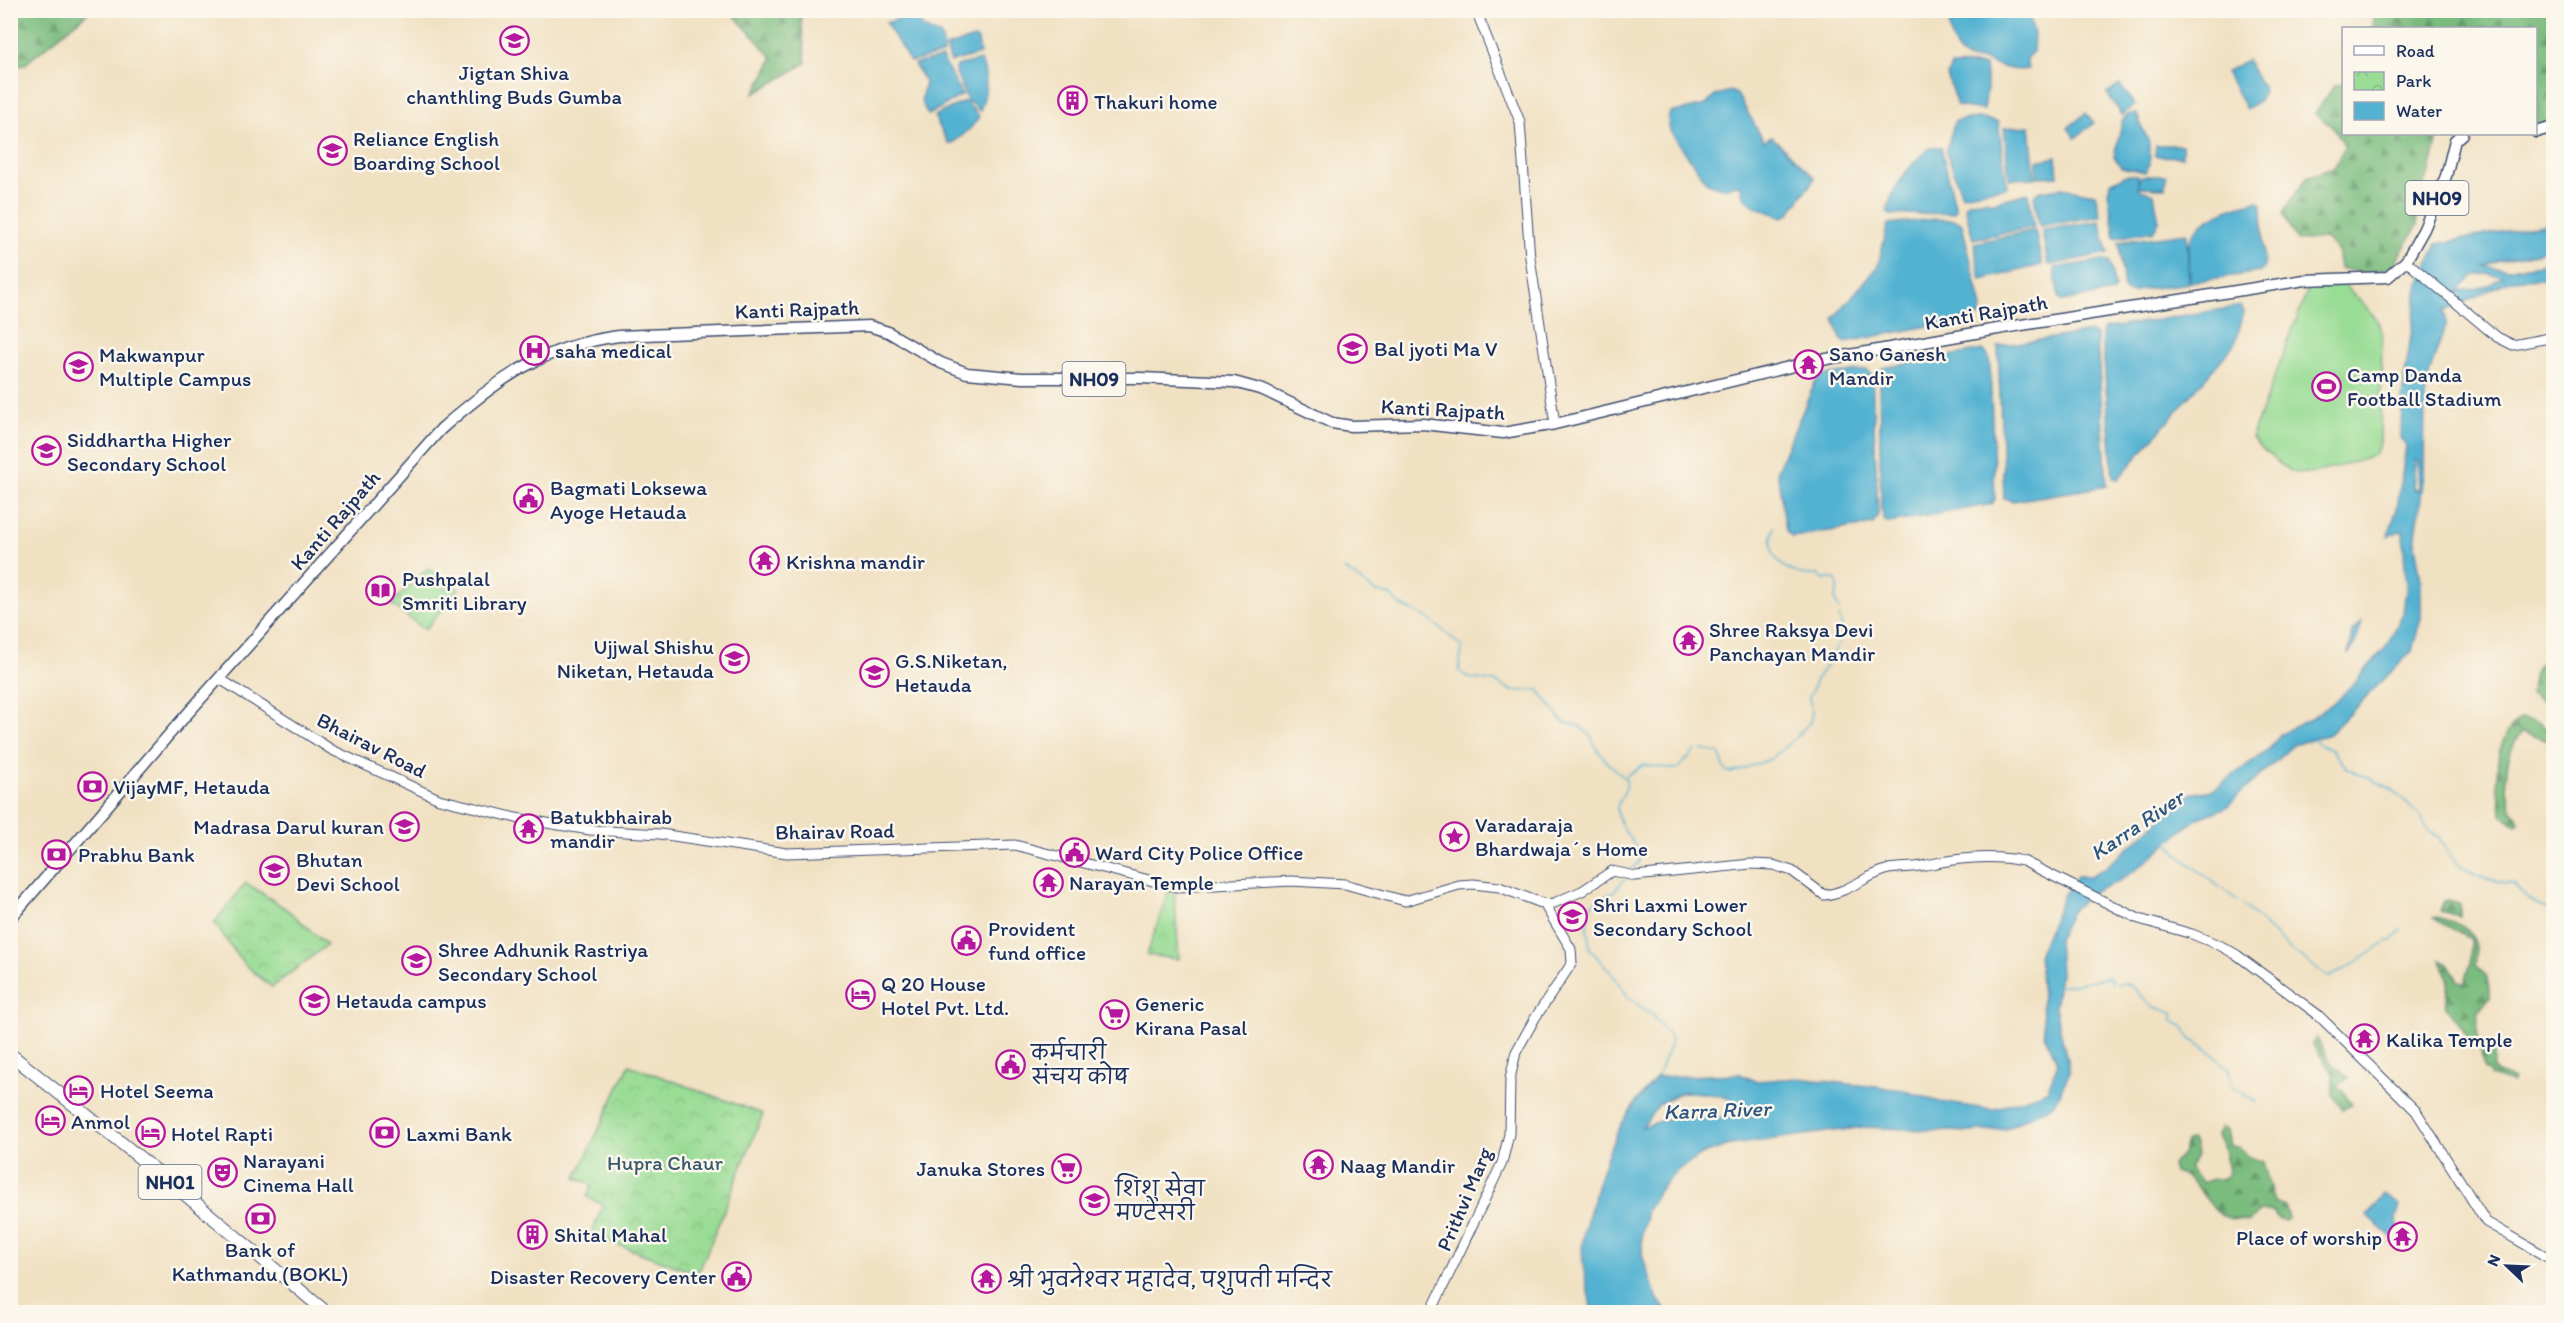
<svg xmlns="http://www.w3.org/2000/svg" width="2564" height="1323" viewBox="0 0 2564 1323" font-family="Itim,'Playpen Sans Deva',sans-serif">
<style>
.forest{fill:url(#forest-firs);stroke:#4a766e;stroke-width:1.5}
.park{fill:url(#park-crowns);stroke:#5a8679;stroke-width:1.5}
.pitch{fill:#99dc94;stroke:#5a8679;stroke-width:1.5}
.water{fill:#53b2d2;stroke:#377098;stroke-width:1.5;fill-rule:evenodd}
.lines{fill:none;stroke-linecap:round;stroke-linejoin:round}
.stream{stroke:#53b2d2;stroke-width:1.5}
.secondary-casing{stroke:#3b4a6d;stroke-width:11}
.primary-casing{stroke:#3b4a6d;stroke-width:13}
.highway-casing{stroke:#3b4a6d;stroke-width:14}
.secondary{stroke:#fff;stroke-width:9}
.primary{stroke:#fff;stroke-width:10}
.highway{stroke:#fff;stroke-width:12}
.labels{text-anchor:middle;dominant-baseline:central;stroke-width:5;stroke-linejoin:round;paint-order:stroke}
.shield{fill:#fbf7ec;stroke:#5e6b89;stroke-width:1.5}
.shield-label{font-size:20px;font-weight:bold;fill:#1b2f5e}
.poi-label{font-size:21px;fill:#1b2f5e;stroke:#fbf7ec;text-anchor:start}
.street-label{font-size:21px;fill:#1b2f5e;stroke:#fbf7ec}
.park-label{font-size:21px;fill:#3a5a6c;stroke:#fbf7ec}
.water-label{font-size:22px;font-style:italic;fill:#2c5681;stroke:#fbf7ec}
</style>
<defs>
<pattern id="forest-firs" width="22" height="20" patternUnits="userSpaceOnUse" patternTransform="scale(1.5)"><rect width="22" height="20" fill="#7abc7e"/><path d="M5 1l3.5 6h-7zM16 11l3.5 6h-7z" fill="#63996a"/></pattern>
<pattern id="park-crowns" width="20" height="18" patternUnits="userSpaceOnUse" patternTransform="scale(1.5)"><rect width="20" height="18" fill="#99dc94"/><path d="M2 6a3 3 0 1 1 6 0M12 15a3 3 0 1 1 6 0" fill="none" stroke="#83bd82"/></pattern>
</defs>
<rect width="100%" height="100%" fill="#fbf7ec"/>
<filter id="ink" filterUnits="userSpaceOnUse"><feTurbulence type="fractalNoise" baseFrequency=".0167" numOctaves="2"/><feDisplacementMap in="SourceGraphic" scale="12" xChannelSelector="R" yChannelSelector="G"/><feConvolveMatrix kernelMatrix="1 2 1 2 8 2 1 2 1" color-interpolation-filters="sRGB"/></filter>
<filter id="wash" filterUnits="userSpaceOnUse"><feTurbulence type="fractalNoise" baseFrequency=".008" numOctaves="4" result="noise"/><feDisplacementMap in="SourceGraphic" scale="24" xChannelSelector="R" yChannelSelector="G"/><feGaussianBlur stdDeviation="1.35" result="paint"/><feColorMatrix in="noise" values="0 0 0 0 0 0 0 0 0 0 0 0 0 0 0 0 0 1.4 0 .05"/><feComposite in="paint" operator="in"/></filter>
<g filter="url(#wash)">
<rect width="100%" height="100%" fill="#f1e1c3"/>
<g class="forest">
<path d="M10 11 11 10 90 11 25 64 11 69Z"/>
<path d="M730 11H800L806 63 754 94 773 58Z"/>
<path d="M2375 11H2553V123L2536 124V28H2373Z"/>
<path d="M2343 84 2344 134H2439L2430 172 2418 195V225L2391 268 2362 273 2340 268 2337 250 2325 238 2297 241 2283 213 2307 177 2334 168 2345 146 2334 128 2315 114 2334 86Z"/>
<path d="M2548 657 2553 663V675L2551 674 2545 689 2553 698V709L2531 694C2532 678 2533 666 2548 657Z"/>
<path d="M2520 719C2536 719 2544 723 2552 737L2550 742 2522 732C2505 751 2503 783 2511 806 2513 813 2518 816 2519 823L2516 825 2502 815C2495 783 2491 741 2520 719Z"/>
<path d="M2449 900 2460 905V916L2440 911 2444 901Z"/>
<path d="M2436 917C2465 924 2481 933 2475 965L2486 976 2489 988V998L2478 1012 2477 1040 2495 1048 2493 1069 2496 1073 2514 1079 2512 1083 2489 1076 2488 1071 2484 1069 2482 1052C2465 1040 2462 1019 2446 1008L2449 980 2441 960 2448 964 2458 981 2465 983 2470 964 2471 939 2433 918Z"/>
<path d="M2316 1037 2328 1059 2348 1078 2336 1087 2343 1091 2352 1105 2342 1109 2333 1095V1073L2313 1045Z"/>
<path d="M2221 1128 2227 1130 2230 1146 2238 1147 2247 1156 2263 1162 2274 1202 2285 1206 2289 1218 2285 1221 2277 1218 2273 1211H2260L2248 1222C2241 1219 2231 1220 2224 1216 2204 1205 2199 1178 2174 1172L2172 1165 2182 1154 2186 1142 2191 1140 2195 1145 2197 1155 2188 1168 2202 1183 2213 1179H2224L2229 1170 2223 1146 2217 1136Z"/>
</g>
<g class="park">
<path d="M428 568 459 589 425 630 391 604Z"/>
<path d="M246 883 288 910 327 945 272 987 244 964 214 923Z"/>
<path d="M1174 891 1179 959 1147 955 1168 892Z"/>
<path d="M629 1065 763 1114 698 1274 591 1235 603 1205 587 1197 592 1185 576 1178Z"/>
</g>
<path class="pitch" d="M2341 281 2377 319 2382 334 2380 442 2374 455C2353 461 2305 482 2287 469 2274 461 2262 448 2251 438L2310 284Z"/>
<g class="water">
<path d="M1949 11H2028L2034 34 2033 52 2026 58 2028 69C2013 72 1997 65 1983 60 1977 58 1972 62 1965 58 1951 48 1948 27 1949 11Z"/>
<path d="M915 14 923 28 941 36 944 50 942 54 910 62 886 23Z"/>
<path d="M974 38 978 40 980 54 951 62 946 47Z"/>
<path d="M942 58 962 95 928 115 921 101 925 82 914 64Z"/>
<path d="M2247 60 2264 91 2259 101 2246 109 2226 72Z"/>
<path d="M977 61H981C989 78 986 94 980 111L967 100 955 70 956 66Z"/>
<path d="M1973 65 1985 66 1987 88 1984 110 1957 106 1947 75 1951 66Z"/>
<path d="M2120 85 2135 105 2122 115 2107 93Z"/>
<path d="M1730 91 1737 94 1764 141 1772 137 1815 178 1789 214 1783 217C1767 211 1740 205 1741 185L1720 188 1707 183 1670 131 1668 119 1670 113 1706 105 1715 96Z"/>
<path d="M965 101 979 116C973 128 963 136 952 143H948L934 116Z"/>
<path d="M2086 113 2094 123 2075 138 2068 128Z"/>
<path d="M2136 113 2149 143 2150 164 2145 172 2121 167 2114 156 2123 119 2127 115Z"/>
<path d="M1977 118 1998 122 2007 187 1962 195 1946 151 1955 121Z"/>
<path d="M2030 126 2035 178 2009 179 2004 128Z"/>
<path d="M2156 145H2182V157L2155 156Z"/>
<path d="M1932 147H1941L1956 210 1952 213 1891 215 1887 212C1891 188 1913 160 1932 147Z"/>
<path d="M2056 157 2058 176 2037 177V161Z"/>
<path d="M2126 175H2137L2140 190 2154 194 2159 222 2153 231 2115 238 2108 192 2110 183Z"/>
<path d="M2140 176H2166L2165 188 2138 187Z"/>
<path d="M2061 188 2095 194 2101 216 2039 226 2034 195 2041 191Z"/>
<path d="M2028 193 2034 227 1973 239 1965 207 1969 202 1987 200 1990 203Z"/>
<path d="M2258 201 2262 204 2264 268 2260 272 2190 282C2190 270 2187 255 2189 244 2194 219 2236 205 2258 201Z"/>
<path d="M1935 219 1956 220 1962 224 1982 308 1980 316 1846 342 1841 339 1834 318 1878 266 1888 224Z"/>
<path d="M2553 220V242L2536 253 2499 260 2484 267 2510 269 2553 262V277L2511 280 2445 311 2446 325 2430 371 2425 397 2424 474 2415 545 2421 580V618L2412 651 2329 734 2293 745 2225 808 2196 819 2141 866 2116 883 2094 891 2071 911 2058 939 2060 974 2055 1008 2070 1072 2054 1104 2005 1129 1970 1132 1864 1127 1730 1145 1705 1153 1680 1168 1660 1189 1647 1210 1642 1234V1255L1657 1298 1667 1312H1592C1588 1289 1580 1263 1583 1239 1584 1225 1591 1211 1594 1198 1607 1148 1621 1115 1657 1077L1739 1074 1756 1081 1798 1078 1902 1090 1940 1102 1992 1110 2047 1091 2058 1063 2044 1034 2039 953 2064 894 2077 876H2090L2105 868 2190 794 2213 790 2270 748 2281 733 2308 720 2339 699 2386 647 2403 614 2406 588 2403 530 2388 536 2397 509 2406 447 2401 438 2402 398 2418 287 2437 244 2549 223ZM2487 274 2504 276 2488 286 2457 292 2475 275ZM2415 460 2418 462 2419 491 2413 488ZM1682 1092C1717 1092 1732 1098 1762 1114L1711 1118 1673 1117 1642 1127 1660 1103Z"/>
<path d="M2100 221 2108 253 2051 265 2048 264 2042 230Z"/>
<path d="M2035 230 2042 265 1981 280 1974 243Z"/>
<path d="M2187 233 2189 283 2138 290 2134 293 2124 291 2119 242Z"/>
<path d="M2105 260 2109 261 2115 288 2113 292 2062 301 2059 298 2054 268Z"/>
<path d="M2241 306 2244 312 2235 344 2118 479 2113 478 2102 333 2104 329Z"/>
<path d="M2091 332 2096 335 2097 340 2107 486 2013 501 2004 498 1998 346Z"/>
<path d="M1983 350 1988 355 1990 365 1995 499 1992 504 1889 523 1884 520 1881 508 1879 372 1882 368Z"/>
<path d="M1867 370 1872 376 1878 515 1873 524 1792 537 1786 531 1777 470 1815 383 1821 376Z"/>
<path d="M2362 621 2357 639 2348 655 2352 632Z"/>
<path d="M2385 1195 2400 1205 2396 1218 2400 1231 2394 1239 2367 1216Z"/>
</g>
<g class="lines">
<g class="stream">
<path d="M1774 527C1764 559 1787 577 1819 575L1823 579H1835L1838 586 1835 600 1839 610"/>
<path d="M1344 569 1376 592 1391 595C1399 609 1415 610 1427 618 1440 627 1451 637 1462 647L1459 671 1469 678 1495 682 1513 691 1538 690 1563 722 1580 726 1592 737 1593 744 1608 763 1626 779C1628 790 1623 793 1619 801 1611 820 1631 838 1640 853L1638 863 1630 870"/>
<path d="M2314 739 2320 745 2332 750 2347 768 2392 789 2421 817 2429 832 2439 837C2453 869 2481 880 2514 884 2524 899 2536 906 2554 911"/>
<path d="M1702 750 1719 753 1726 771 1731 773 1771 759 1796 737 1810 722 1812 713 1809 697C1813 692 1813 685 1816 680 1827 662 1850 639 1839 616"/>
<path d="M1626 776 1643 765 1677 769 1696 750"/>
<path d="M2168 843 2186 861 2238 901"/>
<path d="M1625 879 1614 891 1592 904 1587 927 1590 949 1611 972 1628 997 1651 1014 1672 1039C1668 1053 1661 1063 1658 1077"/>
<path d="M2242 904 2292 951 2329 977 2344 970 2387 941H2392L2401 929"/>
<path d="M2117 984C2137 980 2138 998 2153 1006 2158 1009 2166 1010 2173 1012V1021L2184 1027 2190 1039 2211 1052 2229 1070 2232 1087 2257 1102"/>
<path d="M2056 987 2109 977 2112 983"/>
</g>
</g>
</g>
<g filter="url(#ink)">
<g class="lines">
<defs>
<g id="secondary">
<path d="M1476 10 1520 122 1530 258 1555 424"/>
<path d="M2406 261 2497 337 2513 345 2554 337"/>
<path d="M220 679 332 750 439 799 516 818 590 830 660 834 787 853 1015 845 1176 887 1291 881 1345 884 1405 901 1459 885 1473 884 1499 887 1544 904 1554 903 1582 891 1612 871 1635 876 1751 864 1773 865 1792 871 1824 895C1848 893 1866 875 1889 869 1901 867 1914 868 1926 865 1957 858 1991 854 2023 861L2139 919 2192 934 2221 946 2237 955 2317 1014 2416 1111 2486 1222 2554 1261"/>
<path d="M1431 1312 1502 1163 1509 1134 1510 1079 1516 1052 1535 1018 1572 963 1571 949 1544 904"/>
</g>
<g id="primary">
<path d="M2536 132 2554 127"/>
<path d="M10 919 173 730 441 429C498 379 543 346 619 336L869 326 888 332 941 363 967 373 1022 378H1141L1234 382 1263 390 1332 423 1351 426 1423 424 1503 433 1555 424 1810 362 2009 327 2305 280 2388 277 2406 261 2424 229 2446 176 2455 140 2462 134"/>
</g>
<path id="highway" d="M10 1054 169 1181 326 1312"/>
</defs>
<use href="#secondary" class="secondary-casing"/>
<use href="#primary" class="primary-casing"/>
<use href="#highway" class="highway-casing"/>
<use href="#secondary" class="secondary"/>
<use href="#primary" class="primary"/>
<use href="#highway" class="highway"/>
</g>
</g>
<defs>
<symbol id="school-ring" viewBox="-11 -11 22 22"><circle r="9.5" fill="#fbf7ec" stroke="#b5179e" stroke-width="1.5"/><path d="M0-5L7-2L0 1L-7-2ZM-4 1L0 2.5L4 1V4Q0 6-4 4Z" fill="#b5179e"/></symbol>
<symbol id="building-ring" viewBox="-11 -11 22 22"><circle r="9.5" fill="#fbf7ec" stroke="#b5179e" stroke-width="1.5"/><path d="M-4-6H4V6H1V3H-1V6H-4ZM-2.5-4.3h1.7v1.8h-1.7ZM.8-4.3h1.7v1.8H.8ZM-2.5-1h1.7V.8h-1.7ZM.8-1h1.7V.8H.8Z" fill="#b5179e"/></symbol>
<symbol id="hospital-ring" viewBox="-11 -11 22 22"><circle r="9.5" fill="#fbf7ec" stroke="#b5179e" stroke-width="1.5"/><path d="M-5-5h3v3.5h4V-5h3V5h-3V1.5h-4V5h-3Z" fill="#b5179e"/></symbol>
<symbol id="temple-ring" viewBox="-11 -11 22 22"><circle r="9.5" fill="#fbf7ec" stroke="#b5179e" stroke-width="1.5"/><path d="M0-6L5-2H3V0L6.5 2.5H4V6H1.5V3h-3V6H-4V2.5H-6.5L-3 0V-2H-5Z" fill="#b5179e"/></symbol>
<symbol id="university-ring" viewBox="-11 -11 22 22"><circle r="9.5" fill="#fbf7ec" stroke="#b5179e" stroke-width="1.5"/><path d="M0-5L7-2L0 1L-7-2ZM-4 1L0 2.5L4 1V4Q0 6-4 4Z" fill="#b5179e"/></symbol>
<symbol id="stadium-ring" viewBox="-11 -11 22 22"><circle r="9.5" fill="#fbf7ec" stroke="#b5179e" stroke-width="1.5"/><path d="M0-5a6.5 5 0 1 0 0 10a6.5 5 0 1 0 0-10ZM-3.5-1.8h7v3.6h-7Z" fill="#b5179e"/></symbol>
<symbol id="civic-ring" viewBox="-11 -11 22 22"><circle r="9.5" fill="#fbf7ec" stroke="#b5179e" stroke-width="1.5"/><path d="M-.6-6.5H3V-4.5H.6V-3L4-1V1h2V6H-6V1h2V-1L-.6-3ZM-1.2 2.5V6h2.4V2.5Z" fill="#b5179e"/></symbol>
<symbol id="library-ring" viewBox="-11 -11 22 22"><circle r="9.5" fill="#fbf7ec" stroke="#b5179e" stroke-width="1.5"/><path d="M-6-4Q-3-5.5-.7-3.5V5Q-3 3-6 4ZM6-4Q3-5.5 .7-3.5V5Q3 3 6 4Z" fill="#b5179e"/></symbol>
<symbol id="bank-ring" viewBox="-11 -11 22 22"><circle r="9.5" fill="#fbf7ec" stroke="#b5179e" stroke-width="1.5"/><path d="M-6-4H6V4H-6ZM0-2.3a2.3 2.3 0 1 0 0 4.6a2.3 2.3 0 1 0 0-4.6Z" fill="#b5179e"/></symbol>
<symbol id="sight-ring" viewBox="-11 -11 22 22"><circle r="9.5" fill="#fbf7ec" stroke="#b5179e" stroke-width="1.5"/><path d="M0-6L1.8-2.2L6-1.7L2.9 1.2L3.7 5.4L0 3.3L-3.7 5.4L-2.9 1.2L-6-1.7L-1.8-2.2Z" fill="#b5179e"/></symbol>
<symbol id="hotel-ring" viewBox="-11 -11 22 22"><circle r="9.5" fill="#fbf7ec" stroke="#b5179e" stroke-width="1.5"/><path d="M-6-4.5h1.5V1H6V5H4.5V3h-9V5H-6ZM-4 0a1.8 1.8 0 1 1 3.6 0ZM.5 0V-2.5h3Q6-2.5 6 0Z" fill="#b5179e"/></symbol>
<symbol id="supermarket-ring" viewBox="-11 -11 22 22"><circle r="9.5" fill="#fbf7ec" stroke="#b5179e" stroke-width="1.5"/><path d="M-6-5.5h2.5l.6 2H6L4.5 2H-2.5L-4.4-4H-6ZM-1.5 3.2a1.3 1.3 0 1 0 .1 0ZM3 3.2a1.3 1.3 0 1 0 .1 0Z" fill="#b5179e"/></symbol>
<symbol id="theatre-ring" viewBox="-11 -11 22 22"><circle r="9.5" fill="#fbf7ec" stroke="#b5179e" stroke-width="1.5"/><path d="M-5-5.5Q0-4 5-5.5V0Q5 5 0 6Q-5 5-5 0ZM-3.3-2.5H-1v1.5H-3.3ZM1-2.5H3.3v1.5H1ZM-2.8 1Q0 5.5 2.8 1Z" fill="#b5179e"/></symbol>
</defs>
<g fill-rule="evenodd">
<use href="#school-ring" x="498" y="24" width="33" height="33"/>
<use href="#building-ring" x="1056" y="84" width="33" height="33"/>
<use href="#school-ring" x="316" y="134" width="33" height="33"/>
<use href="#school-ring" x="1336" y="332" width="33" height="33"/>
<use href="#hospital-ring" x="518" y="334" width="33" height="33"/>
<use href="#temple-ring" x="1792" y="348" width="33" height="33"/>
<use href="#university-ring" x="62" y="350" width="33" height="33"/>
<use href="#stadium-ring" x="2310" y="370" width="33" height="33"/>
<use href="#school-ring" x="30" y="434" width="33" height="33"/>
<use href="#civic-ring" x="512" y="482" width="33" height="33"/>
<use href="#temple-ring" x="748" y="544" width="33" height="33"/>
<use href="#library-ring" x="364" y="574" width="33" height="33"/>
<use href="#temple-ring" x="1672" y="624" width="33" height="33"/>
<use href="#school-ring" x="718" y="642" width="33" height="33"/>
<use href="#school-ring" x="858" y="656" width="33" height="33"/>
<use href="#bank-ring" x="76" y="770" width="33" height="33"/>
<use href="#school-ring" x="388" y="810" width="33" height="33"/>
<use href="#temple-ring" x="512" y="812" width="33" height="33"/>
<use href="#sight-ring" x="1438" y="820" width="33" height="33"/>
<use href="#civic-ring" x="1058" y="836" width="33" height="33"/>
<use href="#bank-ring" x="40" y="838" width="33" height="33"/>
<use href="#school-ring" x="258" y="854" width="33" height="33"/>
<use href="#temple-ring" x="1032" y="866" width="33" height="33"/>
<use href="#school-ring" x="1556" y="900" width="33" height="33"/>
<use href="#civic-ring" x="950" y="924" width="33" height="33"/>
<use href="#school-ring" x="400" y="944" width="33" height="33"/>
<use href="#hotel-ring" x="844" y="978" width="33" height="33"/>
<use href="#university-ring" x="298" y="984" width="33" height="33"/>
<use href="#supermarket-ring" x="1098" y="998" width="33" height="33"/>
<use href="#temple-ring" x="2348" y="1022" width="33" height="33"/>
<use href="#civic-ring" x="994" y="1048" width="33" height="33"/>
<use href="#hotel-ring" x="62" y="1074" width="33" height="33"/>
<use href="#hotel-ring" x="34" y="1104" width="33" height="33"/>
<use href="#hotel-ring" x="134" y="1116" width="33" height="33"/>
<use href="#bank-ring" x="368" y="1116" width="33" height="33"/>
<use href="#temple-ring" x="1302" y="1148" width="33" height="33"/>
<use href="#supermarket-ring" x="1050" y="1152" width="33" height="33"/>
<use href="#theatre-ring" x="206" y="1156" width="33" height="33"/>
<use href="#school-ring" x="1078" y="1184" width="33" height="33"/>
<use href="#bank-ring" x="244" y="1202" width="33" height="33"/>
<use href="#building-ring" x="516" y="1218" width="33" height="33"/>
<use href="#temple-ring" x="2386" y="1220" width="33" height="33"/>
<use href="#civic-ring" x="720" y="1260" width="33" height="33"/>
<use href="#temple-ring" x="970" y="1262" width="33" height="33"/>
</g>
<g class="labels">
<g class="shield">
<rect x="2405.5" y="181" width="63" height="34" rx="4.5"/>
<rect x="1062.5" y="362" width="63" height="34" rx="4.5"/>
<rect x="138.5" y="1165" width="63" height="34" rx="4.5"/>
</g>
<g class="shield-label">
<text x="2437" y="198">NH09</text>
<text x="1094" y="379">NH09</text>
<text x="170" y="1182">NH01</text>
</g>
<g class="poi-label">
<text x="514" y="72" text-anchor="middle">Jigtan Shiva<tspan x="514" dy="24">chanthling Buds Gumba</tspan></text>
<text x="1094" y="101">Thakuri home</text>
<text x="353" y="138">Reliance English<tspan x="353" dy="24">Boarding School</tspan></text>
<text x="1374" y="348">Bal jyoti Ma V</text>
<text x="555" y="350">saha medical</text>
<text x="1829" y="353">Sano Ganesh<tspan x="1829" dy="24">Mandir</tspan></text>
<text x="99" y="354">Makwanpur<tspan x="99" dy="24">Multiple Campus</tspan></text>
<text x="2347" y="374">Camp Danda<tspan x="2347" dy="24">Football Stadium</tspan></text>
<text x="67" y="439">Siddhartha Higher<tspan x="67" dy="24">Secondary School</tspan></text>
<text x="550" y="487">Bagmati Loksewa<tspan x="550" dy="24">Ayoge Hetauda</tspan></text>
<text x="786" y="561">Krishna mandir</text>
<text x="402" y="578">Pushpalal<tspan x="402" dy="24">Smriti Library</tspan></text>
<text x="1709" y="629">Shree Raksya Devi<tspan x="1709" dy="24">Panchayan Mandir</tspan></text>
<text x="714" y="646" text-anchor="end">Ujjwal Shishu<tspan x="714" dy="24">Niketan, Hetauda</tspan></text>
<text x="895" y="660">G.S.Niketan,<tspan x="895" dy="24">Hetauda</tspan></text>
<text x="113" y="786">VijayMF, Hetauda</text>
<text x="550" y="816">Batukbhairab<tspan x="550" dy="24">mandir</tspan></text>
<text x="1475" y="824">Varadaraja<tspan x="1475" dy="24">Bhardwaja´s Home</tspan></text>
<text x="384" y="826" text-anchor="end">Madrasa Darul kuran</text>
<text x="1095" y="852">Ward City Police Office</text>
<text x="78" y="854">Prabhu Bank</text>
<text x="296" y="859">Bhutan<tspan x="296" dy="24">Devi School</tspan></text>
<text x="1069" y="882">Narayan Temple</text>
<text x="1593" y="904">Shri Laxmi Lower<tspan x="1593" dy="24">Secondary School</tspan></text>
<text x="988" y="928">Provident<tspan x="988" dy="24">fund office</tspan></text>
<text x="438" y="949">Shree Adhunik Rastriya<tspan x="438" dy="24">Secondary School</tspan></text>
<text x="881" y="983">Q 20 House<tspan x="881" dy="24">Hotel Pvt. Ltd.</tspan></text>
<text x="336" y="1000">Hetauda campus</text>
<text x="1135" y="1003">Generic<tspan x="1135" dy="24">Kirana Pasal</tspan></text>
<text x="2386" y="1039">Kalika Temple</text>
<text x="1031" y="1052">कर्मचारी<tspan x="1031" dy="24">संचय कोष</tspan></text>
<text x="100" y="1090">Hotel Seema</text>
<text x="71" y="1121">Anmol</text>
<text x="171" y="1133">Hotel Rapti</text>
<text x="406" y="1133">Laxmi Bank</text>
<text x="243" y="1160">Narayani<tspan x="243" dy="24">Cinema Hall</tspan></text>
<text x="1340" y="1165">Naag Mandir</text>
<text x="1045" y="1168" text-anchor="end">Januka Stores</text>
<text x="1115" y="1188">शिशु सेवा<tspan x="1115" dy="24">मण्टेसरी</tspan></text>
<text x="554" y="1234">Shital Mahal</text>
<text x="2382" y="1237" text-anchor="end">Place of worship</text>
<text x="260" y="1249" text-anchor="middle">Bank of<tspan x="260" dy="24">Kathmandu (BOKL)</tspan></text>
<text x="716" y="1276" text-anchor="end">Disaster Recovery Center</text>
<text x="1007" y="1279">श्री भुवनेश्वर महादेव, पशुपती मन्दिर</text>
</g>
<g class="street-label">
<text transform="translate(797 309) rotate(-2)">Kanti Rajpath</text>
<text transform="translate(1986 312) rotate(-10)">Kanti Rajpath</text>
<text transform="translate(1443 409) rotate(3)">Kanti Rajpath</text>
<text transform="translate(335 520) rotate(-49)">Kanti Rajpath</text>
<text transform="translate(372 745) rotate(27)">Bhairav Road</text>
<text transform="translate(835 831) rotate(-1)">Bhairav Road</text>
<text transform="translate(1464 1199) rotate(-67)">Prithvi Marg</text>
</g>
<g class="park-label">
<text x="665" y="1162">Hupra Chaur</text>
</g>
<g class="water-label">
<text transform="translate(2137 825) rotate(-34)">Karra River</text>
<text transform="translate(1717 1110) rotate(-2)">Karra River</text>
</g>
</g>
<rect width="2564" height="1323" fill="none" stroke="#fbf7ec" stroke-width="36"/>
<rect x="2342" y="27" width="195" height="108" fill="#fbf7ec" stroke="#a1a7b3" stroke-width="1.5"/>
<rect x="2354" y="46" width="30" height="9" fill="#ffffff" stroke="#a1a7b3" stroke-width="1.5"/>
<text x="2396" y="57" font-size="18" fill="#1b2f5e">Road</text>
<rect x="2354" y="72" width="30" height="18" fill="url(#park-crowns)" stroke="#a1a7b3" stroke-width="1.5"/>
<text x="2396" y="87" font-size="18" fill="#1b2f5e">Park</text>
<rect x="2354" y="102" width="30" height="18" fill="#53b2d2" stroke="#a1a7b3" stroke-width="1.5"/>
<text x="2396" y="117" font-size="18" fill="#1b2f5e">Water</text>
<g transform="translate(2507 1266) rotate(293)" stroke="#fbf7ec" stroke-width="4.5" paint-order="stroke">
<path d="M0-4.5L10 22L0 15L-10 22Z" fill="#1b2f5e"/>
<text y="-9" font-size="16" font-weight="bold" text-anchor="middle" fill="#1b2f5e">N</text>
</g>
</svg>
